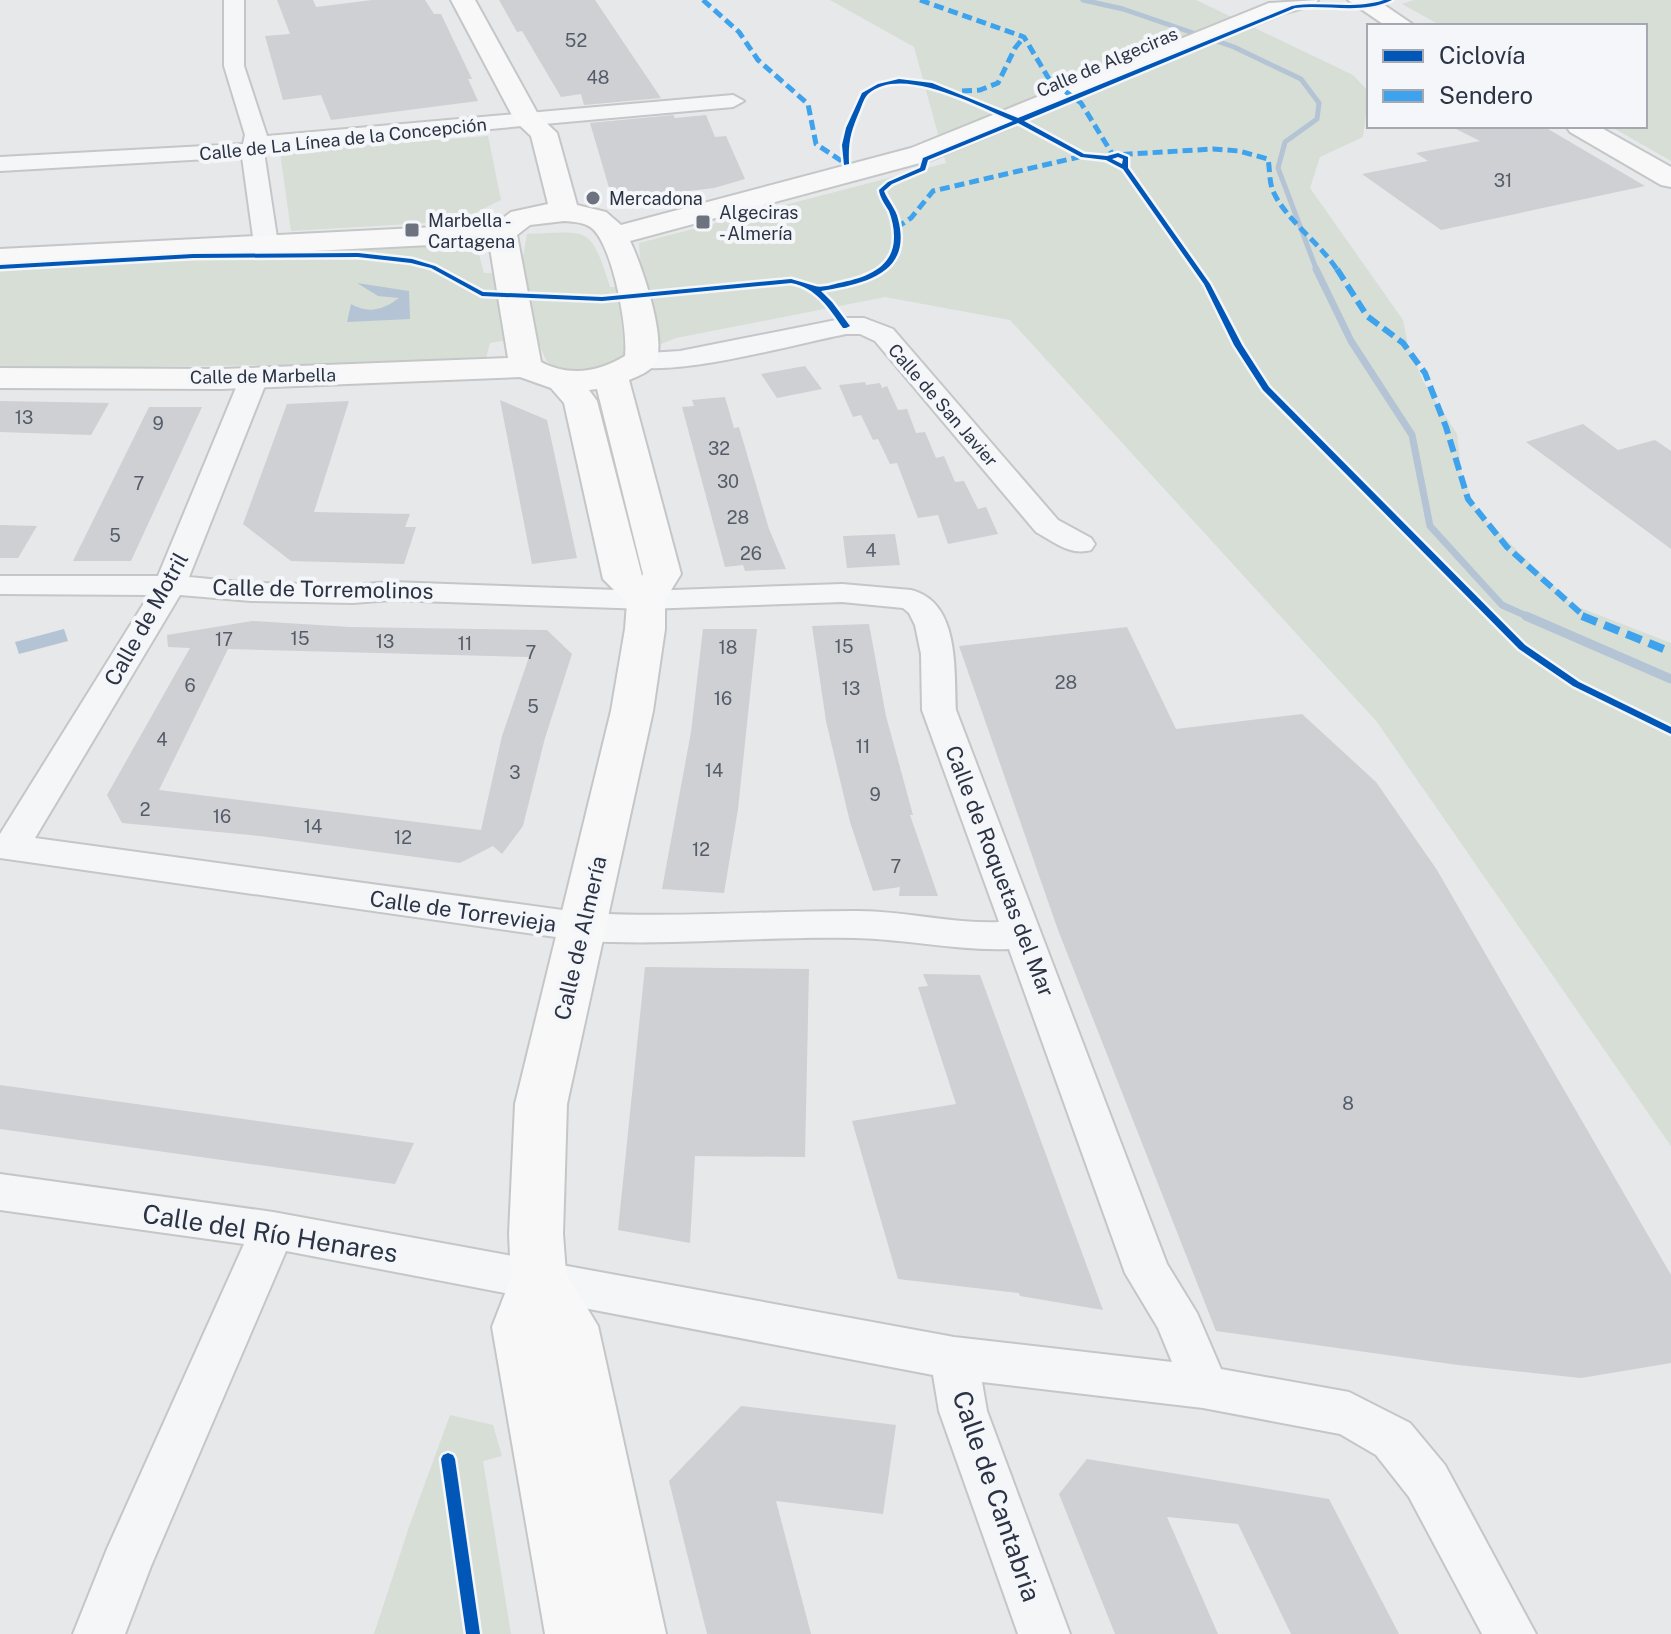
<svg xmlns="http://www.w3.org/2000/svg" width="1671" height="1634" viewBox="0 0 1671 1634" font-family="'Public Sans',sans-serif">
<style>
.green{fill:#d6ded6}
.water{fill:#b4c4d5}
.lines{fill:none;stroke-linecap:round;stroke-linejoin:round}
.stream-far2{stroke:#b4c4d5;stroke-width:5}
.stream-far1{stroke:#b4c4d5;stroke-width:7}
.stream{stroke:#b4c4d5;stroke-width:9}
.building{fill:#ced0d3;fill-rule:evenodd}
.street-casing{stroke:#c4c6c8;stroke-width:4}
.secondary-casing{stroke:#c4c6c8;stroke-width:4}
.street{fill:#f5f6f7;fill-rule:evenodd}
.secondary{fill:#f8f8f8;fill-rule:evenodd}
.quiet-far2{stroke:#3ea3ec;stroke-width:5;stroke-dasharray:10 5;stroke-linecap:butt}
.quiet-far1{stroke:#3ea3ec;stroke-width:6;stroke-dasharray:13 6;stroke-linecap:butt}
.quiet{stroke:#3ea3ec;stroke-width:8;stroke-dasharray:16 8;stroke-linecap:butt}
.cycleway-casing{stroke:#f4f6f9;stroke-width:5}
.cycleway{fill:#0057b8;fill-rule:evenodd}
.poi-dot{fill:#6c737f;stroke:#f4f6f9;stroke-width:3}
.labels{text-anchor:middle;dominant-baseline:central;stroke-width:8;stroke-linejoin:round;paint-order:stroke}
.number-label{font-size:18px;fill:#545c69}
.far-street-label{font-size:18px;fill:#2b3445;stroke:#f4f6f9}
.far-poi-label{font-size:18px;fill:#2b3445;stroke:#f4f6f9;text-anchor:start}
.street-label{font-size:22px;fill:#2b3445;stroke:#f4f6f9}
.near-street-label{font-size:26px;fill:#2b3445;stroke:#f4f6f9}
</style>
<rect width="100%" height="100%" fill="#e6e8ea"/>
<g class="green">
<path d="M830 0H1196L1353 75 1369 92 1363 137 1320 157 1310 188 1403 320 1408 345 1423 381 1457 434 1462 477 1478 512 1573 605 1671 643V1146L1377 722 1010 320 885 297 676 338 588 373 557 372 546 360 535 335 490 343 485 362 0 369V268L475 240 484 273 520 274 527 234C589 232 590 224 610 287H642L639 243 946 163 914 47Z"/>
<path d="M1414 0H1671V161L1610 126H1645V26H1442L1402 4Z"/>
<path d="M488 136 501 200 459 221 291 231 280 152Z"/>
<path d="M450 1415 493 1425 502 1456 483 1461 511 1634H374L409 1527Z"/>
</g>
<g class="water">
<path d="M357 283 409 291 410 319 347 322 351 304C368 314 383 310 399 298L378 296Z"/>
<path d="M64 629 68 641 19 654 15 642Z"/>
</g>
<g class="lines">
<path class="stream-far2" d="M1083 0 1123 9 1234 47 1301 79 1319 103 1317 119 1285 142 1278 168 1317 271"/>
<path class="stream-far1" d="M1316 269 1351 341 1412 435 1430 526 1502 605 1531 618"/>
<path class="stream" d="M1526 616 1671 679"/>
</g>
<g class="building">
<path d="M277 0H313L316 7 372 0H425L434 14H441L472 79H468L478 101 331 120 321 95 283 100 265 36 290 34Z"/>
<path d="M499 0H595L661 98 584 105 581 94 561 97 522 31 517 32Z"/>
<path d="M673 115 675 118 706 115 715 137 726 136 745 179 714 188 649 196 610 191 590 123Z"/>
<path d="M1450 126H1543L1645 186 1441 230 1362 174 1428 161 1416 153 1480 141Z"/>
<path d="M805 366 822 389 777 398 761 374Z"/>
<path d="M865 382 866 385 880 383 882 388 887 386 898 410 907 409 916 433 925 432 936 458 944 456 955 482 964 481 978 509 986 507 998 534 948 544 938 515 918 518 897 463 890 464 878 439 873 440 861 415 853 417 839 385Z"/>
<path d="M725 397 734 428 739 427 769 529 786 569 745 571 743 565 725 567 682 407 694 406 692 400Z"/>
<path d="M500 400 547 420 577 558 532 564Z"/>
<path d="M0 401 58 402 109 403 91 435 0 432Z"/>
<path d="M349 401 314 512 410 514 405 527H416L404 564 291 561 243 524 287 404Z"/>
<path d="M149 407H202L131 561H73Z"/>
<path d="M1583 424 1618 450 1655 440 1671 451V549L1526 442Z"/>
<path d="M0 525 37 526 18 558H0Z"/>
<path d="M895 534 900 565 847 568 843 536Z"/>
<path d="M252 621 350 627 547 630 572 654 545 738 523 826 502 854 493 846 460 863 260 836 122 823 107 795 190 648 168 647 167 635ZM228 649 529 657 502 736 481 830 159 790Z"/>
<path d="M869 624 886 716 913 815H910L938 896H899L900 887 873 891 850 822 826 721 812 626Z"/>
<path d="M1127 627 1176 729 1302 714 1376 782 1437 870 1671 1275V1363L1581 1378 1458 1365 1216 1331 1058 930 959 646Z"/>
<path d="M703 629H757L738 809 724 893 662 889 691 732Z"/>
<path d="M645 967 809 969 805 1157 695 1156 690 1243 618 1230Z"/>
<path d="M923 974 980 975 1103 1310 1020 1296 1019 1293 898 1279 852 1121 956 1104 918 987 928 986Z"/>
<path d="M0 1085 414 1143 395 1184 0 1129Z"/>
<path d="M741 1406 896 1425 883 1514 776 1501 811 1634H707L669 1481Z"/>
<path d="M1087 1459 1329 1499 1399 1634H1291L1238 1524 1167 1517 1218 1634H1115L1059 1494Z"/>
</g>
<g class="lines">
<defs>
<g id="street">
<path d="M224 0H244V66L267 136 733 95 744 101 733 107 269 149 264 152 278 244 275 249H257L254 244 242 157 0 171V157L243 144 245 135 224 66Z"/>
<path d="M846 318H864L893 329 1058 520 1091 538 1095 544 1091 550C1070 556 1054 542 1036 532L875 341 860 334H846C795 344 678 377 632 366L628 360 632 354 680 351Z"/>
<path d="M254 370 264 372 268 378 189 577 251 583 353 585 391 582 646 591 842 584 911 590C960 602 954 670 956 710L1167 1264 1197 1313 1221 1369 1349 1392 1410 1423 1445 1465 1536 1634H1482L1409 1497 1376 1455 1340 1434 1203 1408 982 1382 987 1411 1070 1634H1018L939 1411 933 1375 286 1251 151 1566 125 1634H73L107 1549 244 1244 0 1210V1174L273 1212 954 1337 1172 1362 1158 1328 1125 1273 1009 949C957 951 907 939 855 938 765 936 675 946 584 941L0 858V834L149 595 0 594V576H158L240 378 244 372ZM180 595 251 601 353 603 391 600 646 609 842 602 903 608 909 613 915 625 921 654 922 710 999 922C950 924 902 910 853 911 763 911 674 918 584 913L35 838Z"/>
</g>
<g id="secondary">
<path d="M451 0H475L539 116 557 133 577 205 606 212 621 225 911 148 1269 3 1318 0 1314 5 1285 13 931 160 630 241C641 263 668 341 655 363 650 372 638 376 629 380L681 574 665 600V629L653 711 567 1104 563 1234 566 1273 598 1326 666 1634H545L492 1327 511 1278 509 1234 515 1104 611 711 625 629 627 603 603 579 564 403 551 388 520 377 221 389 0 388V368L221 369 508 358 489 242 0 267V249L495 224 511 212 548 204 531 136 515 121ZM564 221C575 222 586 222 594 230 613 250 628 328 625 356 599 372 569 377 541 362L517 235 530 225ZM597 389 643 574 642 576 597 401 589 390Z"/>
<path d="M1348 0H1377L1415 26H1386Z"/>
<path d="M1566 126H1598L1671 167V187L1661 185 1570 132Z"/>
</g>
</defs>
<use href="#street" class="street-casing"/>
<use href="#secondary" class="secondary-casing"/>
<use href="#street" class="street"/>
<use href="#secondary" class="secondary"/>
<g class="quiet-far2">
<path d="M703 0 739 32 758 60 808 104 816 144 846 164"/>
<path d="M920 0 1024 37 1049 79 1081 103 1113 155 1213 149 1239 151 1268 159C1270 169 1269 182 1273 191 1285 219 1321 244 1338 271"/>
<path d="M962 91 980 90 998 83 1015 48 1024 37"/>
<path d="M896 228 911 218 933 191 1083 156"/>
</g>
<path class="quiet-far1" d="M1337 269 1367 316 1403 343 1425 373 1446 427 1468 499 1507 547 1586 618"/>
<path class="quiet" d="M1582 616 1671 652"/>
<defs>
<g id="cycleway">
<path d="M1384 0H1392C1362 15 1327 4 1295 8L1024 121 1084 154 1107 156 1118 153 1128 157V168L1210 284 1242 345 1269 387 1525 645 1579 682 1671 727V734L1573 686 1519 649 1263 390 1234 345 1204 284 1123 169 1106 160 1081 157 1018 123 928 160 925 170 892 184 884 191C888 201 896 209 898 219 913 275 862 284 821 291L832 302 850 326 846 328H843C829 308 817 288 791 283L602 301 482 296 431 268 411 263 358 257 193 258 0 269V265L193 254 358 253 412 259 435 266 483 292 602 297 791 279C799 281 807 284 815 286 821 288 832 285 839 283 865 278 895 268 894 236 894 228 892 219 889 211 885 204 880 198 879 190L888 182 920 168 923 158 1013 121C978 106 901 64 868 94 864 98 862 105 860 110 851 131 848 141 849 164L844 165 842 145 846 128 862 93 878 84 899 79 932 83 1018 118 1292 6C1322 1 1354 10 1384 0ZM1118 157 1123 159 1122 164 1112 159Z"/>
<path d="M448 1453 453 1455 455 1459 480 1634H466L441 1459 443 1455Z"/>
</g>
</defs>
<use href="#cycleway" class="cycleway-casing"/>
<use href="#cycleway" class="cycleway"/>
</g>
<g class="poi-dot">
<circle cx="593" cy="198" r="8"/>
<rect x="695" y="214" width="16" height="16" rx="4"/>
<rect x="404" y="222" width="16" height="16" rx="4"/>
</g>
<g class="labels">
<g class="number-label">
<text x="576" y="40">52</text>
<text x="598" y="77">48</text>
<text x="1503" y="180">31</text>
<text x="24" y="417">13</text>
<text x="158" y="423">9</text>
<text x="719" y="448">32</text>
<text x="728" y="481">30</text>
<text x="139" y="483">7</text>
<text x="738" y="517">28</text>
<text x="115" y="535">5</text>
<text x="871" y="550">4</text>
<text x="751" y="553">26</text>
<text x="300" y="638">15</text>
<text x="224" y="639">17</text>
<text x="385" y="641">13</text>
<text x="465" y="643">11</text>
<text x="844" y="646">15</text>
<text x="728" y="647">18</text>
<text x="531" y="652">7</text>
<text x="1066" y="682">28</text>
<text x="190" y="685">6</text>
<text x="851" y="688">13</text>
<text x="723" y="698">16</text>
<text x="533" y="706">5</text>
<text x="162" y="739">4</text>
<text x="863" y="746">11</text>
<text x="714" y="770">14</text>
<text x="515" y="772">3</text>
<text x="875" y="794">9</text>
<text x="145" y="809">2</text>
<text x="222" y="816">16</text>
<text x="313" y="826">14</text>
<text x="403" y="837">12</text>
<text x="701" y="849">12</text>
<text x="896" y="866">7</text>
<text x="1348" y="1103">8</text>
</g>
<g class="far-street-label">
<text transform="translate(1107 62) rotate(-23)">Calle de Algeciras</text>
<text transform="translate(343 139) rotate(-6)">Calle de La Línea de la Concepción</text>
<text transform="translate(263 376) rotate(-1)">Calle de Marbella</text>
<text transform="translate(943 405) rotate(49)">Calle de San Javier</text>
</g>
<g class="far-poi-label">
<text x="609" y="198">Mercadona</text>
<text x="719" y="212">Algeciras<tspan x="719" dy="21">- Almería</tspan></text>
<text x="428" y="220">Marbella -<tspan x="428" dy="21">Cartagena</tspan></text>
</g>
<g class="street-label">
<text transform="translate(323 589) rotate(1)">Calle de Torremolinos</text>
<text transform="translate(146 619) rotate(-61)">Calle de Motril</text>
<text transform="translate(1000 871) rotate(69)">Calle de Roquetas del Mar</text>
<text transform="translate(463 911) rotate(8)">Calle de Torrevieja</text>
<text transform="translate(580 938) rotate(-77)">Calle de Almería</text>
</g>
<g class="near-street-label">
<text transform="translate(270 1233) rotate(9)">Calle del Río Henares</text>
<text transform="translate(997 1496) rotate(71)">Calle de Cantabria</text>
</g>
</g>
<rect x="1367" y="24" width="280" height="104" fill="#f4f6f9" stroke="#a4a8b1" stroke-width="2"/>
<rect x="1383" y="50" width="40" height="12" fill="#0057b8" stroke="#a4a8b1" stroke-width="2"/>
<text x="1439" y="64" font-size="24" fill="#2b3445">Ciclovía</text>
<rect x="1383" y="90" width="40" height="12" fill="#3ea3ec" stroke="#a4a8b1" stroke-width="2"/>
<text x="1439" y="104" font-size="24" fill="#2b3445">Sendero</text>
</svg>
